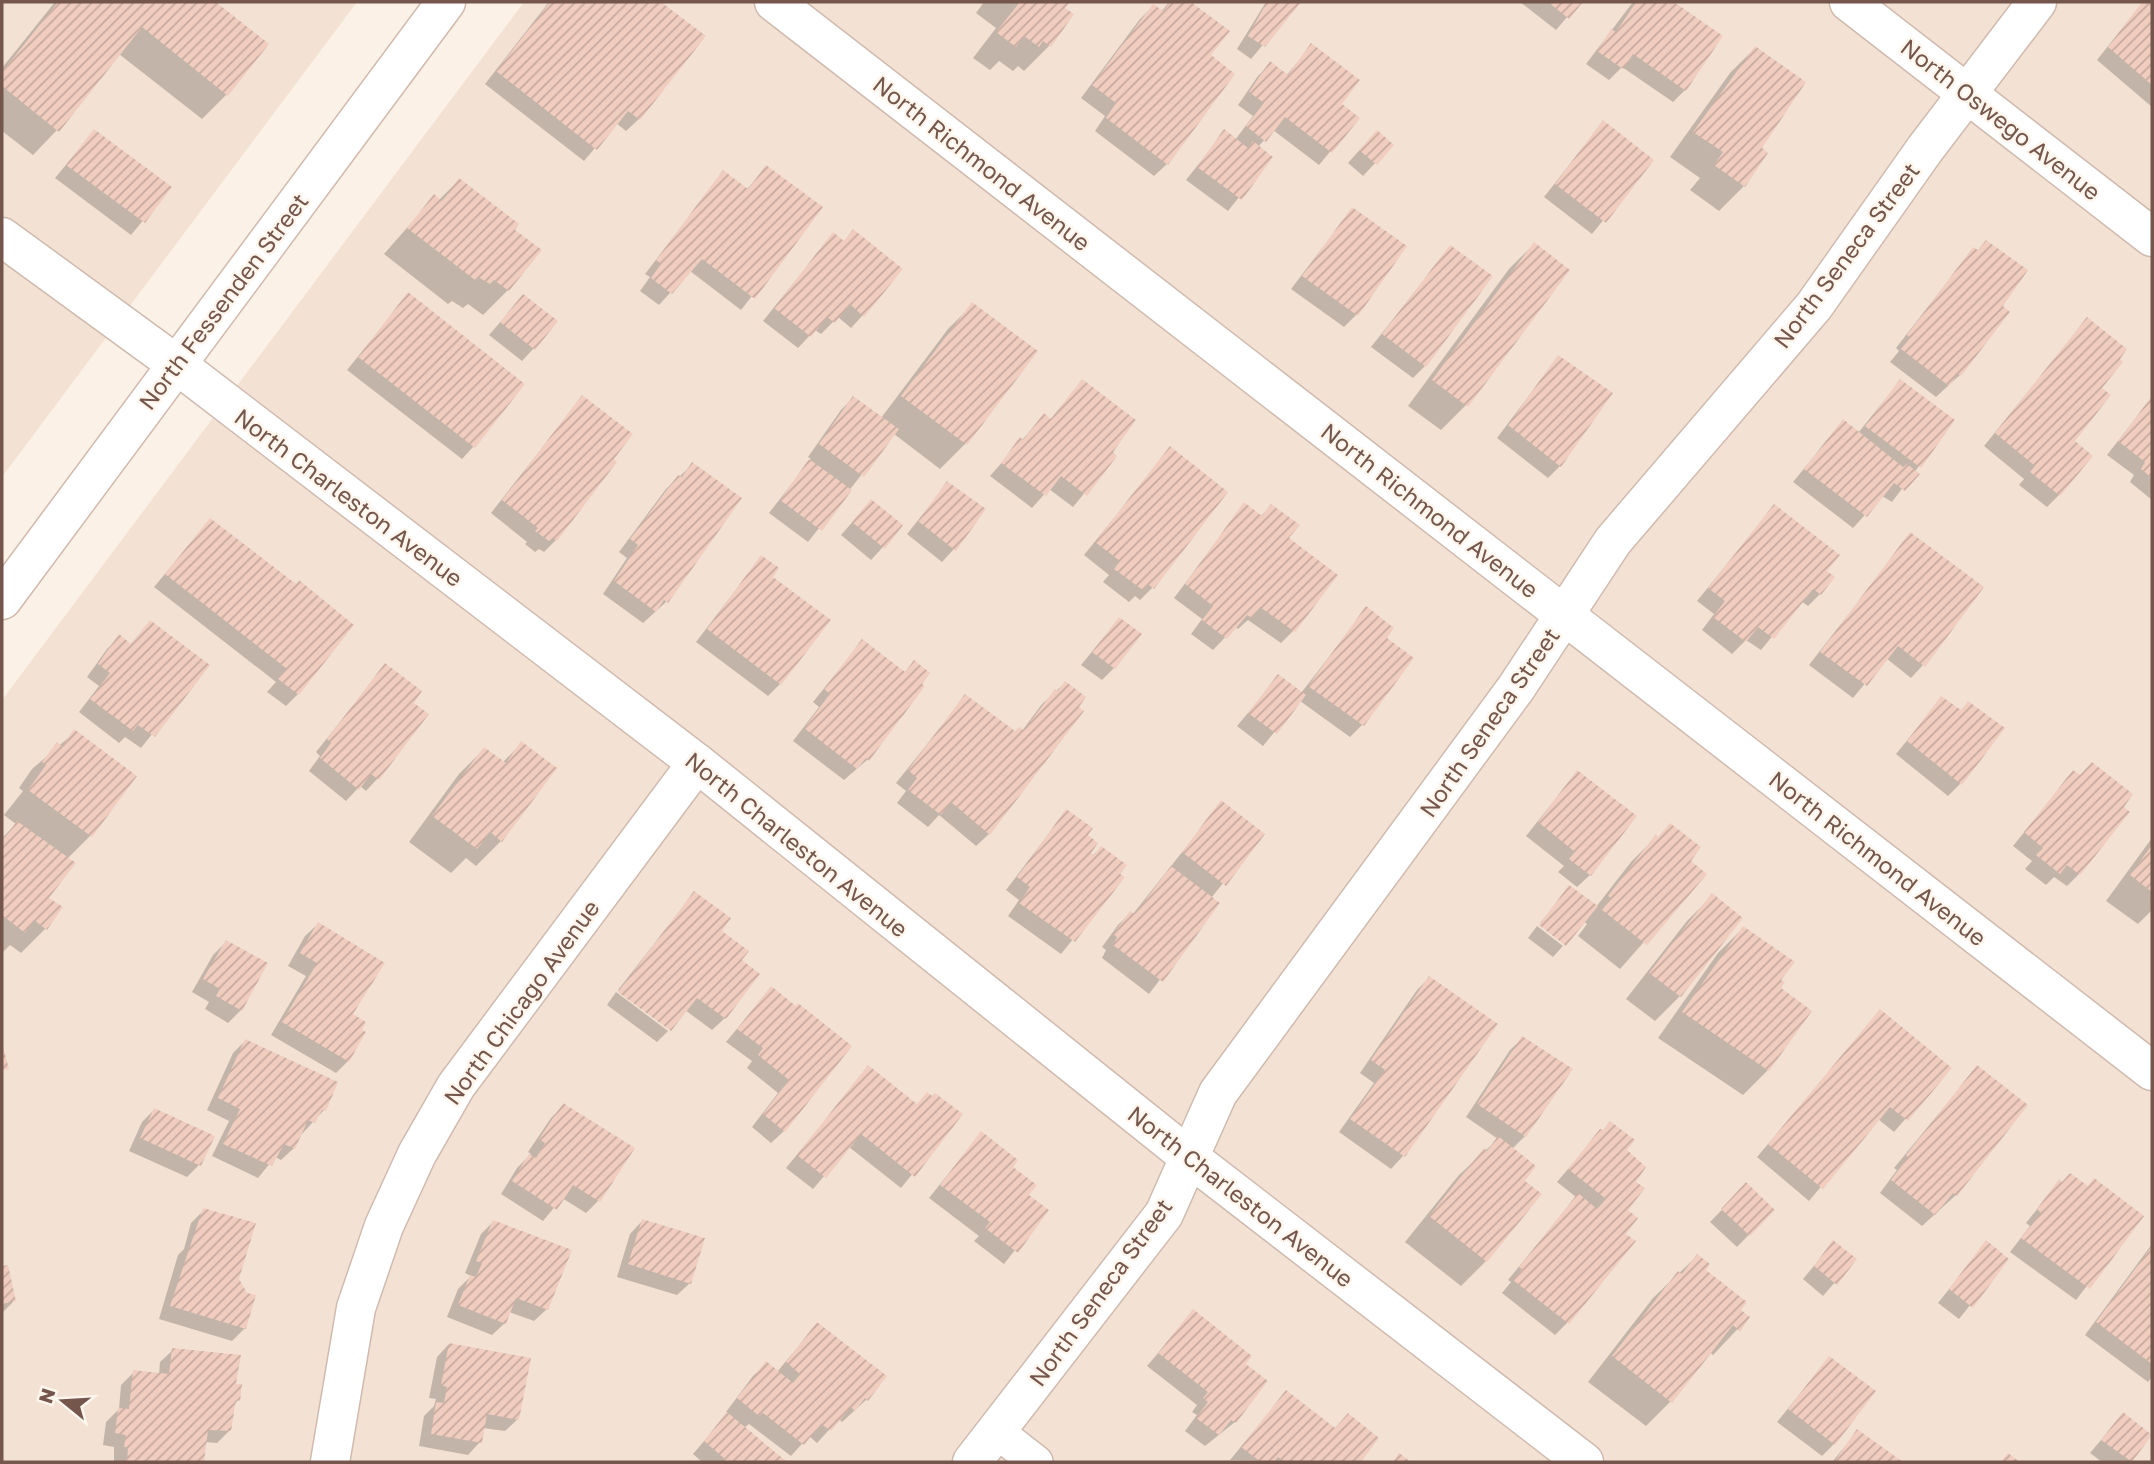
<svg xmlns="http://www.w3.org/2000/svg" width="2154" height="1464" viewBox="0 0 2154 1464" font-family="'Golos Text',sans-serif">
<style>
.residential{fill:#f3e2d4}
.shadow{fill:#0003}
.building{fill:url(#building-hatch)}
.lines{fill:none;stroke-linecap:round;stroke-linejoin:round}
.lane-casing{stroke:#cfbaaf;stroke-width:36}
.street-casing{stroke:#cfbaaf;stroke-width:41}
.secondary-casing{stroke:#d1b9ad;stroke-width:41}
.lane{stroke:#fff;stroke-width:33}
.street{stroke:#fff;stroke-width:38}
.secondary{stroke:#fff;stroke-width:38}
.labels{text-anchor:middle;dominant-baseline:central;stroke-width:5;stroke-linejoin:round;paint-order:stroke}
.street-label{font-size:23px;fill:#74564c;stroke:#fef5ec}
</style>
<defs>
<pattern id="building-hatch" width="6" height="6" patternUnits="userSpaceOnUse" patternTransform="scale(1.75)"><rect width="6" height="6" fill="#f0cdbf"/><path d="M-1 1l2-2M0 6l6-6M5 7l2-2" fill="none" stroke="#c7a99d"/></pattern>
</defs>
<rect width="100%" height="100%" fill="#fbf1e6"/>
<g class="residential">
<path d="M2 2H357L2 477Z"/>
<path d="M524 2H2152V1462H2V700Z"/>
</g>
<g class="shadow">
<path d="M55 2H213L266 45 227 94 202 119 119 54 57 130 33 155 2 131V68Z"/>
<path d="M549 2H658L703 37 639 119 626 131 616 123 584 161 485 84Z"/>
<path d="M984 2H1068L1063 9 1071 15 1049 46 1024 71 1018 66 1013 71 999 61 990 70 973 58 996 28 976 13Z"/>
<path d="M1169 2H1188L1228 31 1209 55 1167 164 1154 176 1095 131 1105 116 1081 98 1140 19 1153 6 1161 12Z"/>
<path d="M1266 2H1299L1251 59 1237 49Z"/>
<path d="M1520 2H1580L1556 30Z"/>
<path d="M1633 2H1671L1720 36 1685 90 1673 102 1622 67 1609 80 1586 64Z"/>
<path d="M2143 2H2152V107L2097 60Z"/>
<path d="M1311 46 1339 104 1358 118 1319 165 1273 130 1258 147 1271 157 1228 211 1186 180 1224 132 1235 140 1253 116 1238 105 1258 76 1270 64 1286 76Z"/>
<path d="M1755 48 1759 148 1744 186 1719 211 1690 190 1700 178 1670 157 1730 73Z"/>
<path d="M1603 122 1652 160 1592 234 1544 197Z"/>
<path d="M94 131 170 188 131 235 55 178Z"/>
<path d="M1364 145H1392L1363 176 1348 163Z"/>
<path d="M767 168 821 208 741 310 690 271 659 305 640 291 650 277 645 274 723 173 746 190Z"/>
<path d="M459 180 513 230 508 290 483 315 468 304 463 308 452 301 448 304 384 254 434 197 439 200Z"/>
<path d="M1352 209 1356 315 1344 327 1291 289Z"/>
<path d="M853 232 863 315 851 328 838 317 821 334 815 330 798 348 763 321 833 234 843 242Z"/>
<path d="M1534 244 1466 405 1441 430 1408 406 1509 269Z"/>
<path d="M1450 247 1425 366 1413 378 1371 347Z"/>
<path d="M1973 249 1960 375 1936 397 1890 362 1899 351 1896 348Z"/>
<path d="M408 295 474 446 462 459 347 370Z"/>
<path d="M523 296 534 348 522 361 489 335Z"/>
<path d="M973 304 965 444 940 469 894 434 808 542 769 513 811 459 808 457 841 410 853 398 881 418 948 329Z"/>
<path d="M2087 319 2100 388 2072 441 2059 495 2047 507 2019 485 2024 479 1984 446Z"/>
<path d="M1558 357 1560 466 1548 478 1497 438Z"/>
<path d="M1082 381 1115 456 1073 507 1049 489 1032 508 990 476 1044 415 1050 420Z"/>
<path d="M1900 381 1919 466 1892 502 1882 496 1853 528 1793 482 1843 421 1858 433Z"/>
<path d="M582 397 556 540 544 552 539 549 535 552 525 544 527 542 491 513Z"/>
<path d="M2152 397V500L2130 482 2134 475 2107 455Z"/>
<path d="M1170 449 1153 587 1140 600 1135 596 1129 602 1103 582 1109 575 1084 555Z"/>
<path d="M693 464 739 498 666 602 643 623 603 594 627 558 619 552 666 489Z"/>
<path d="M948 483 954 549 942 562 907 534Z"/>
<path d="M871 501 883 547 871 560 841 535Z"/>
<path d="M1244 505 1260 517 1271 506 1287 538 1294 630 1281 643 1248 620 1238 629 1235 627 1213 650 1191 634 1202 619 1174 598Z"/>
<path d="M1774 506 1825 571 1820 594 1808 606 1801 601 1761 650 1746 640 1732 654 1702 630 1714 614 1697 601Z"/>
<path d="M210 520 296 586 298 694 286 706 267 692 276 682 154 587Z"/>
<path d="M1911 534 1923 665 1911 678 1886 658 1853 698 1809 665Z"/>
<path d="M761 557 771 577 780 684 768 696 696 642Z"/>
<path d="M1366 609 1384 639 1362 725 1350 737 1300 701 1263 746 1237 726 1278 677 1301 693Z"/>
<path d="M1119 619 1114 668 1102 680 1081 665Z"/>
<path d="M150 622 207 665 141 748 125 737 119 743 79 712 99 686 87 677 107 649 119 637 130 645Z"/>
<path d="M862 641 904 673 914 662 919 685 923 687 867 760 844 780 793 741 819 707 813 702Z"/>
<path d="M385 666 378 778 366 791 360 786 346 801 309 771 320 756 316 752Z"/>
<path d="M1065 683 989 834 976 846 939 815 928 827 897 803 906 791 896 783 965 697 1015 734 1022 731 1042 704Z"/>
<path d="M1941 699 1961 783 1948 796 1896 754Z"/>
<path d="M75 732 90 836 67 859 46 898V928L21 953 10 945 2 953V838L16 824 4 815 23 791 19 788 32 769Z"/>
<path d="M521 744 501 841 476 866 466 858 451 873 409 842 459 774 484 749 502 763Z"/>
<path d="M1577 772 1590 875 1577 887 1558 872 1564 866 1526 836Z"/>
<path d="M2073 772 2079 874 2067 886 2054 877 2046 885 2025 869 2032 861 2013 846Z"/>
<path d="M1221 803 1263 834 1211 898 1218 903 1149 994 1102 958 1106 950 1102 947 1118 925 1130 913 1133 914Z"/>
<path d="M1066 811 1085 836 1089 854 1092 856 1101 848 1123 878 1061 954 1008 916 1019 900 1006 890Z"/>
<path d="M1656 837 1704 874 1620 969 1578 936 1587 924 1583 921 1566 943 1540 923 1570 887 1596 907 1631 862Z"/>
<path d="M2152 838V910L2138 924 2106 901Z"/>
<path d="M694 893 740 960 725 1018 712 1030 685 1010 671 1029 618 990Z"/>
<path d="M1712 896 1740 918 1680 996 1655 1021 1626 999 1687 921Z"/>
<path d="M318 924 351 1015 348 1061 336 1073 271 1035 306 976 288 966 305 936Z"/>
<path d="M1537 926 1563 946 1553 957 1528 938Z"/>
<path d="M1743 928 1779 981 1768 1070 1743 1095 1658 1038 1718 953Z"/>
<path d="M226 942 266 964 241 1010 228 1023 205 1009 209 1002 192 992 213 955Z"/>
<path d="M1429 978 1496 1025 1403 1156 1391 1169 1339 1132 1374 1083 1360 1073 1417 990Z"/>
<path d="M771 988 796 1008 798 1005 784 1131 771 1143 752 1127 778 1093 747 1068 752 1061 726 1042Z"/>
<path d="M616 992 668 1031 657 1042 607 1005Z"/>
<path d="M1880 1011 1949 1069 1894 1132 1878 1119 1809 1201 1757 1157Z"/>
<path d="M1523 1038 1525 1136 1512 1149 1522 1181 1539 1194 1486 1261 1461 1286 1405 1242 1459 1175 1498 1139 1466 1117 1510 1050Z"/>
<path d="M245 1041 324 1110 301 1135 294 1148 281 1160 275 1157 258 1178 212 1156 229 1121 207 1110 233 1053Z"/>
<path d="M1977 1067 1956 1195 1922 1226 1880 1193 1897 1170 1894 1168Z"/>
<path d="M868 1068 916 1105 961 1114 901 1188 849 1147 813 1189 786 1168Z"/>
<path d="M563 1106 632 1149 598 1201 586 1213 562 1198 543 1221 501 1194 517 1168 531 1154 528 1152 551 1118Z"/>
<path d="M154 1110 199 1165 187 1177 129 1151 142 1122Z"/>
<path d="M1600 1131 1624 1150 1626 1211 1568 1322 1555 1335 1502 1293 1511 1282 1508 1280 1576 1197 1557 1182Z"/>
<path d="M981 1133 1010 1168 1026 1195 1046 1211 1004 1264 974 1241 979 1236 929 1198Z"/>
<path d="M2059 1182 2087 1188 2141 1216 2076 1300 2010 1252 2030 1226 2026 1223Z"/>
<path d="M1746 1185 1773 1210 1737 1247 1710 1222Z"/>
<path d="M204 1210 246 1294 245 1328 232 1341 159 1319 178 1255 184 1249 191 1223Z"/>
<path d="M642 1221 690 1283 677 1295 617 1277 630 1234Z"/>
<path d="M493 1222 547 1309 534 1321 509 1312 505 1323 492 1335 447 1317 458 1289 471 1276 465 1273 481 1234Z"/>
<path d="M1833 1243 1855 1259 1823 1296 1803 1279Z"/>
<path d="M1986 1243 2007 1259 1959 1319 1938 1303Z"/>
<path d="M2152 1244V1377L2148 1382 2085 1335Z"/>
<path d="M1697 1256 1703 1270 1748 1318 1713 1355 1710 1352 1671 1401 1646 1426 1588 1382 1653 1298Z"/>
<path d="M7 1267 14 1301 2 1313V1268Z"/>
<path d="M1193 1312 1244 1364 1235 1422 1205 1446 1185 1431 1197 1415 1192 1412 1197 1405 1147 1366Z"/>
<path d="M817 1324 884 1376 866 1400 842 1422 839 1419 817 1443 809 1436 791 1456 749 1424 744 1428 785 1462H702L693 1454 728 1413 726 1412 753 1376 766 1364 777 1372Z"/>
<path d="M449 1344 518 1419 505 1431 483 1428 480 1442 468 1455 419 1446 424 1416 434 1406 436 1399 429 1398 437 1357Z"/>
<path d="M173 1350 234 1385 238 1400 233 1406 230 1430 217 1443 205 1442 203 1462H114V1447L103 1445 106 1422 119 1409 121 1385 134 1372 159 1375 160 1362Z"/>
<path d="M1829 1358 1834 1444 1822 1456 1777 1422Z"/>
<path d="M1286 1392 1334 1430 1377 1439 1358 1462 1230 1460Z"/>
<path d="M2123 1414 2150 1436 2129 1462H2102L2090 1453Z"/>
<path d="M1857 1432 1900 1462H1832Z"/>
</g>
<g class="building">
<path d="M58 2H216L269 44 228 96 142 27 59 132 2 86V72Z"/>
<path d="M550 2H661L706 36 640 120 628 111 597 150 496 71Z"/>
<path d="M1020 2H1070L1065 8 1074 14 1051 47 1043 41 1039 47 1024 36 1016 47 996 32Z"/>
<path d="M1170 2H1191L1230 31 1211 55 1235 74 1168 165 1106 118 1116 103 1092 85 1153 4 1163 11Z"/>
<path d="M1267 2H1301L1265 47 1248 36Z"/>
<path d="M1548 2H1583L1569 19Z"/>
<path d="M1636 2H1674L1723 36 1686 91 1633 54 1623 69 1597 51 1611 29 1616 32Z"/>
<path d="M2142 2H2152V85L2108 47Z"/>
<path d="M1311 43 1360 80 1342 104 1360 118 1332 153 1285 117 1266 142 1246 126 1264 103 1249 92 1270 61 1288 75Z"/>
<path d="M1755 46 1806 82 1762 148 1768 153 1745 187 1714 165 1723 152 1693 132Z"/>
<path d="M1603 120 1654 160 1606 223 1555 184Z"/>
<path d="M94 129 172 187 145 223 66 165Z"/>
<path d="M1224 129 1248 148 1253 141 1273 157 1242 200 1197 167Z"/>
<path d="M1377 130 1394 145 1377 165 1359 150Z"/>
<path d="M766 165 823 207 755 299 702 259 672 294 651 278 661 264 656 260 723 170 748 189Z"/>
<path d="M459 178 519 224 515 230 542 250 509 291 494 280 490 284 478 277 475 280 407 228 434 194 442 201Z"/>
<path d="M1352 207 1407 246 1358 316 1302 276Z"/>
<path d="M853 229 903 269 864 317 850 304 835 323 827 317 811 337 774 308 833 232 844 241Z"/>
<path d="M1986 240 2028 270 2003 306 2010 312 1961 376 1958 374 1949 386 1901 349 1910 338 1907 335 1973 247 1978 250Z"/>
<path d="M1534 242 1570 270 1468 407 1432 380Z"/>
<path d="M1450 245 1493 276 1426 367 1382 334Z"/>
<path d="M408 292 525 384 475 448 358 357Z"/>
<path d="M523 294 558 321 535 350 500 322Z"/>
<path d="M972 302 1038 351 967 445 901 396Z"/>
<path d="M2087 317 2127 349 2120 359 2123 362 2102 388 2111 395 2075 441 2093 456 2060 496 2030 472 2035 466 1995 433Z"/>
<path d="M1558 355 1613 393 1561 467 1508 425Z"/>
<path d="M1082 379 1136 420 1113 452 1117 456 1087 496 1061 476 1046 496 1001 463 1020 437 1023 440 1044 413 1051 419Z"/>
<path d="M1900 379 1955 420 1921 468 1865 426Z"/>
<path d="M582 395 633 434 614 459 617 462 557 541 553 538 549 541 535 531 538 528 502 500Z"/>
<path d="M853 396 899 429 864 477 819 444Z"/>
<path d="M2152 396V478L2141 469 2145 462 2118 441Z"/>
<path d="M1843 419 1903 467 1907 464 1920 474 1905 491 1894 483 1867 517 1804 469Z"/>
<path d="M1170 446 1228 492 1154 589 1148 584 1143 590 1114 569 1120 561 1095 542Z"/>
<path d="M809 459 852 490 822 531 780 500Z"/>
<path d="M692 462 742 498 668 603 664 600 656 612 614 581 638 545 630 539 678 475 682 477Z"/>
<path d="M947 481 986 509 956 551 918 521Z"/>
<path d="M871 499 903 525 885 549 852 522Z"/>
<path d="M1244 502 1262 516 1271 504 1300 525 1289 538 1338 575 1295 632 1260 607 1252 618 1247 615 1227 639 1202 620 1213 606 1185 584Z"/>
<path d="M1774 504 1840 555 1827 571 1835 577 1821 595 1813 589 1774 639 1758 627 1746 642 1713 617 1725 601 1708 588Z"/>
<path d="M210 518 296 584 299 580 354 625 299 695 278 679 287 669 165 574Z"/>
<path d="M1910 532 1984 587 1925 667 1898 646 1867 686 1820 652Z"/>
<path d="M761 555 779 568 773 577 831 620 781 685 707 629Z"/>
<path d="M1366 606 1394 628 1387 638 1414 658 1364 726 1308 686Z"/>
<path d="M1119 617 1142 634 1115 669 1092 652Z"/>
<path d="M150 620 210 665 155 737 138 725 133 731 90 699 110 673 98 664 119 634 131 644Z"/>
<path d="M862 639 905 672 914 660 930 673 922 684 925 686 869 761 866 758 857 769 804 728 830 694 824 689Z"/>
<path d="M385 663 422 691 414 703 429 714 379 780 371 774 359 790 320 758 331 743 327 739Z"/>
<path d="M1278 674 1306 695 1277 734 1248 713Z"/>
<path d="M1065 681 1086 697 1079 707 1084 711 990 835 951 802 941 815 908 790 917 778 908 770 965 694 1015 731 1019 727 1024 730 1055 689 1058 691Z"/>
<path d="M1941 696 1961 710 1968 701 2005 728 1962 785 1907 741Z"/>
<path d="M74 729 137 776 92 837 28 790 46 765 42 762 57 742 62 746Z"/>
<path d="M521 741 557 768 502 842 490 832 477 849 432 816 484 747 506 763Z"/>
<path d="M2092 762 2133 794 2124 807 2130 812 2080 875 2067 865 2060 874 2036 855 2043 848 2024 832 2073 770 2080 775Z"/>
<path d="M1577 770 1637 816 1591 876 1569 859 1575 852 1538 822Z"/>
<path d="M1221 800 1265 834 1226 886 1182 852Z"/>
<path d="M1066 809 1093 828 1088 835 1098 843 1091 853 1094 855 1101 846 1127 865 1120 874 1125 877 1075 942 1019 903 1030 887 1017 877Z"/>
<path d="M17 821 76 863 49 898 63 907 47 930 34 920 25 933 2 915V841Z"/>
<path d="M1670 823 1701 847 1691 861 1707 874 1647 945 1602 910 1611 898 1608 896 1656 834 1658 837Z"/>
<path d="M2152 845V892L2130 875Z"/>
<path d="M1171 866 1220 903 1163 982 1113 945 1117 937 1113 934 1130 911 1135 914Z"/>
<path d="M1569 885 1598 906 1566 946 1539 925Z"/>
<path d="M694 891 731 918 722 931 749 951 742 960 760 974 726 1019 697 998 671 1031 618 992Z"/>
<path d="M1712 893 1743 918 1681 997 1649 973Z"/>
<path d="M318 922 385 963 353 1014 366 1022 362 1030 366 1032 349 1062 282 1022 317 963 300 953Z"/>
<path d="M1743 926 1795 962 1781 980 1785 982 1781 988 1812 1011 1769 1071 1682 1012Z"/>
<path d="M226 940 268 963 242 1011 216 996 220 989 203 979Z"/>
<path d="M1429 976 1498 1024 1405 1157 1350 1119 1385 1070 1371 1060Z"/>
<path d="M771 986 796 1006 798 1003 852 1046 785 1132 763 1114 789 1080 758 1055 763 1048 737 1029Z"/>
<path d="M1880 1009 1952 1068 1908 1121 1890 1107 1823 1189 1768 1144Z"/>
<path d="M1522 1036 1573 1069 1526 1137 1477 1104Z"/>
<path d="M245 1039 338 1082 326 1111 322 1110 315 1123 308 1120 295 1149 284 1144 272 1166 223 1144 240 1109 218 1098Z"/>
<path d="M2 1043 9 1069 2 1070Z"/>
<path d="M868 1065 917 1104 927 1092 932 1096 935 1093 963 1114 915 1177 861 1134 826 1178 797 1155Z"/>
<path d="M1977 1065 2028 1105 1957 1196 1953 1193 1935 1215 1891 1180 1908 1157 1906 1155Z"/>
<path d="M563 1103 635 1148 600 1202 573 1185 557 1210 512 1181 529 1154 536 1158 545 1143 539 1139Z"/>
<path d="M154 1108 215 1136 201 1166 140 1138Z"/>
<path d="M1610 1121 1635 1140 1627 1150 1646 1167 1636 1182 1645 1188 1628 1210 1638 1218 1626 1234 1636 1241 1569 1324 1513 1280 1522 1269 1519 1267 1578 1193 1597 1209 1606 1199 1568 1169 1600 1129 1603 1130Z"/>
<path d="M981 1131 1018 1160 1013 1167 1037 1185 1029 1195 1049 1210 1018 1253 985 1228 990 1222 940 1185Z"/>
<path d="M1498 1136 1536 1166 1525 1181 1542 1194 1487 1262 1429 1216 1484 1148 1487 1151Z"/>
<path d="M2070 1173 2088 1186 2094 1178 2144 1216 2090 1289 2021 1238 2041 1213 2037 1209 2059 1179 2062 1182Z"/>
<path d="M1746 1182 1775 1210 1750 1236 1721 1209Z"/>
<path d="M203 1208 256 1223 239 1279 247 1293 256 1295 246 1329 170 1306Z"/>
<path d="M642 1219 705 1238 691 1284 628 1264Z"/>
<path d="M493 1220 572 1250 548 1310 516 1298 506 1324 458 1305 470 1275 476 1277 482 1263 476 1261Z"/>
<path d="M1833 1240 1857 1259 1837 1285 1814 1266Z"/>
<path d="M1986 1240 2009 1259 1973 1308 1949 1289Z"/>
<path d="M2152 1246V1364L2096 1322Z"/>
<path d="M1697 1254 1710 1264 1706 1270 1747 1302 1741 1310 1750 1317 1740 1332 1733 1325 1672 1403 1612 1356 1678 1271 1682 1274Z"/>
<path d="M8 1265 16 1301 2 1304V1266Z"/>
<path d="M1193 1309 1252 1356 1246 1364 1268 1381 1236 1423 1231 1420 1219 1435 1196 1418 1208 1402 1203 1398 1208 1392 1158 1353Z"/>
<path d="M817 1322 887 1376 868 1401 865 1398 855 1411 851 1407 831 1431 821 1424 804 1445 763 1413 759 1416 737 1398 766 1361 793 1383 800 1374 786 1362Z"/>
<path d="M449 1343 531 1358 519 1420 487 1414 482 1443 431 1434 436 1402 444 1403 447 1387 441 1385Z"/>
<path d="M172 1348 241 1355 236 1384H242L240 1401 236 1400 231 1431 208 1430 204 1462H127L128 1447H124L126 1435 115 1433 118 1408 129 1409 133 1370 169 1374Z"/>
<path d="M1829 1356 1876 1391 1835 1445 1788 1409Z"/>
<path d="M1286 1390 1335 1428 1348 1413 1379 1438 1361 1462H1285L1278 1457 1274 1462H1261L1241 1447Z"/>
<path d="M727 1412 787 1462H723L725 1459 704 1441Z"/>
<path d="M2123 1412 2152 1435 2132 1462 2101 1440Z"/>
<path d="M1857 1429 1903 1462H1834Z"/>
<path d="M1399 1453 1411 1462H1393Z"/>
<path d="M2008 1453 2020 1462H2001Z"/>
</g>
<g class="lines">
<defs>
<path id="lane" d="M996 1431 1036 1462"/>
<g id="street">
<path d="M774 2 2152 1071"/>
<path d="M1849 2 2152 237"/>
<path d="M2 237 176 364 697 763 1189 1157 1584 1462"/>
<path d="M330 1462 356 1308 384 1226 417 1154 456 1086 697 763"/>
<path d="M972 1462 1164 1214 1218 1093 1516 688 1613 541 1814 306 1925 149 2037 2"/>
</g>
<path id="secondary" d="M2 600 446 2"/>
</defs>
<use href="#lane" class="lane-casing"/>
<use href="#street" class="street-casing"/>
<use href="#secondary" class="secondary-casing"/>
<use href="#lane" class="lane"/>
<use href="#street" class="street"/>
<use href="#secondary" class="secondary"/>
</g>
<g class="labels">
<g class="street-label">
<text transform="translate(2001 119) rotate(38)">North Oswego Avenue</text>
<text transform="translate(982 163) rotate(38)">North Richmond Avenue</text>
<text transform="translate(1846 255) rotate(-53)">North Seneca Street</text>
<text transform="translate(223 301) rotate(-53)">North Fessenden Street</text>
<text transform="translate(349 497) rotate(37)">North Charleston Avenue</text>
<text transform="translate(1430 510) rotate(38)">North Richmond Avenue</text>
<text transform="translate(1489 722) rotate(-55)">North Seneca Street</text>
<text transform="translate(797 844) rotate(39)">North Charleston Avenue</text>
<text transform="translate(1878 858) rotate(38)">North Richmond Avenue</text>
<text transform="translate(521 1002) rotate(-54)">North Chicago Avenue</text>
<text transform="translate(1241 1196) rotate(38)">North Charleston Avenue</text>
<text transform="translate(1100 1292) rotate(-54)">North Seneca Street</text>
</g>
</g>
<rect width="2154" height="1464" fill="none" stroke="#74564c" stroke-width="7"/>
<g transform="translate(63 1401) rotate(288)" stroke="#fef5ec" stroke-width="5" paint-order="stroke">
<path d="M0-5L12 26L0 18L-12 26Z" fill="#74564c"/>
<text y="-10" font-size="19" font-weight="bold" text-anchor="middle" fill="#74564c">N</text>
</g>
</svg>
